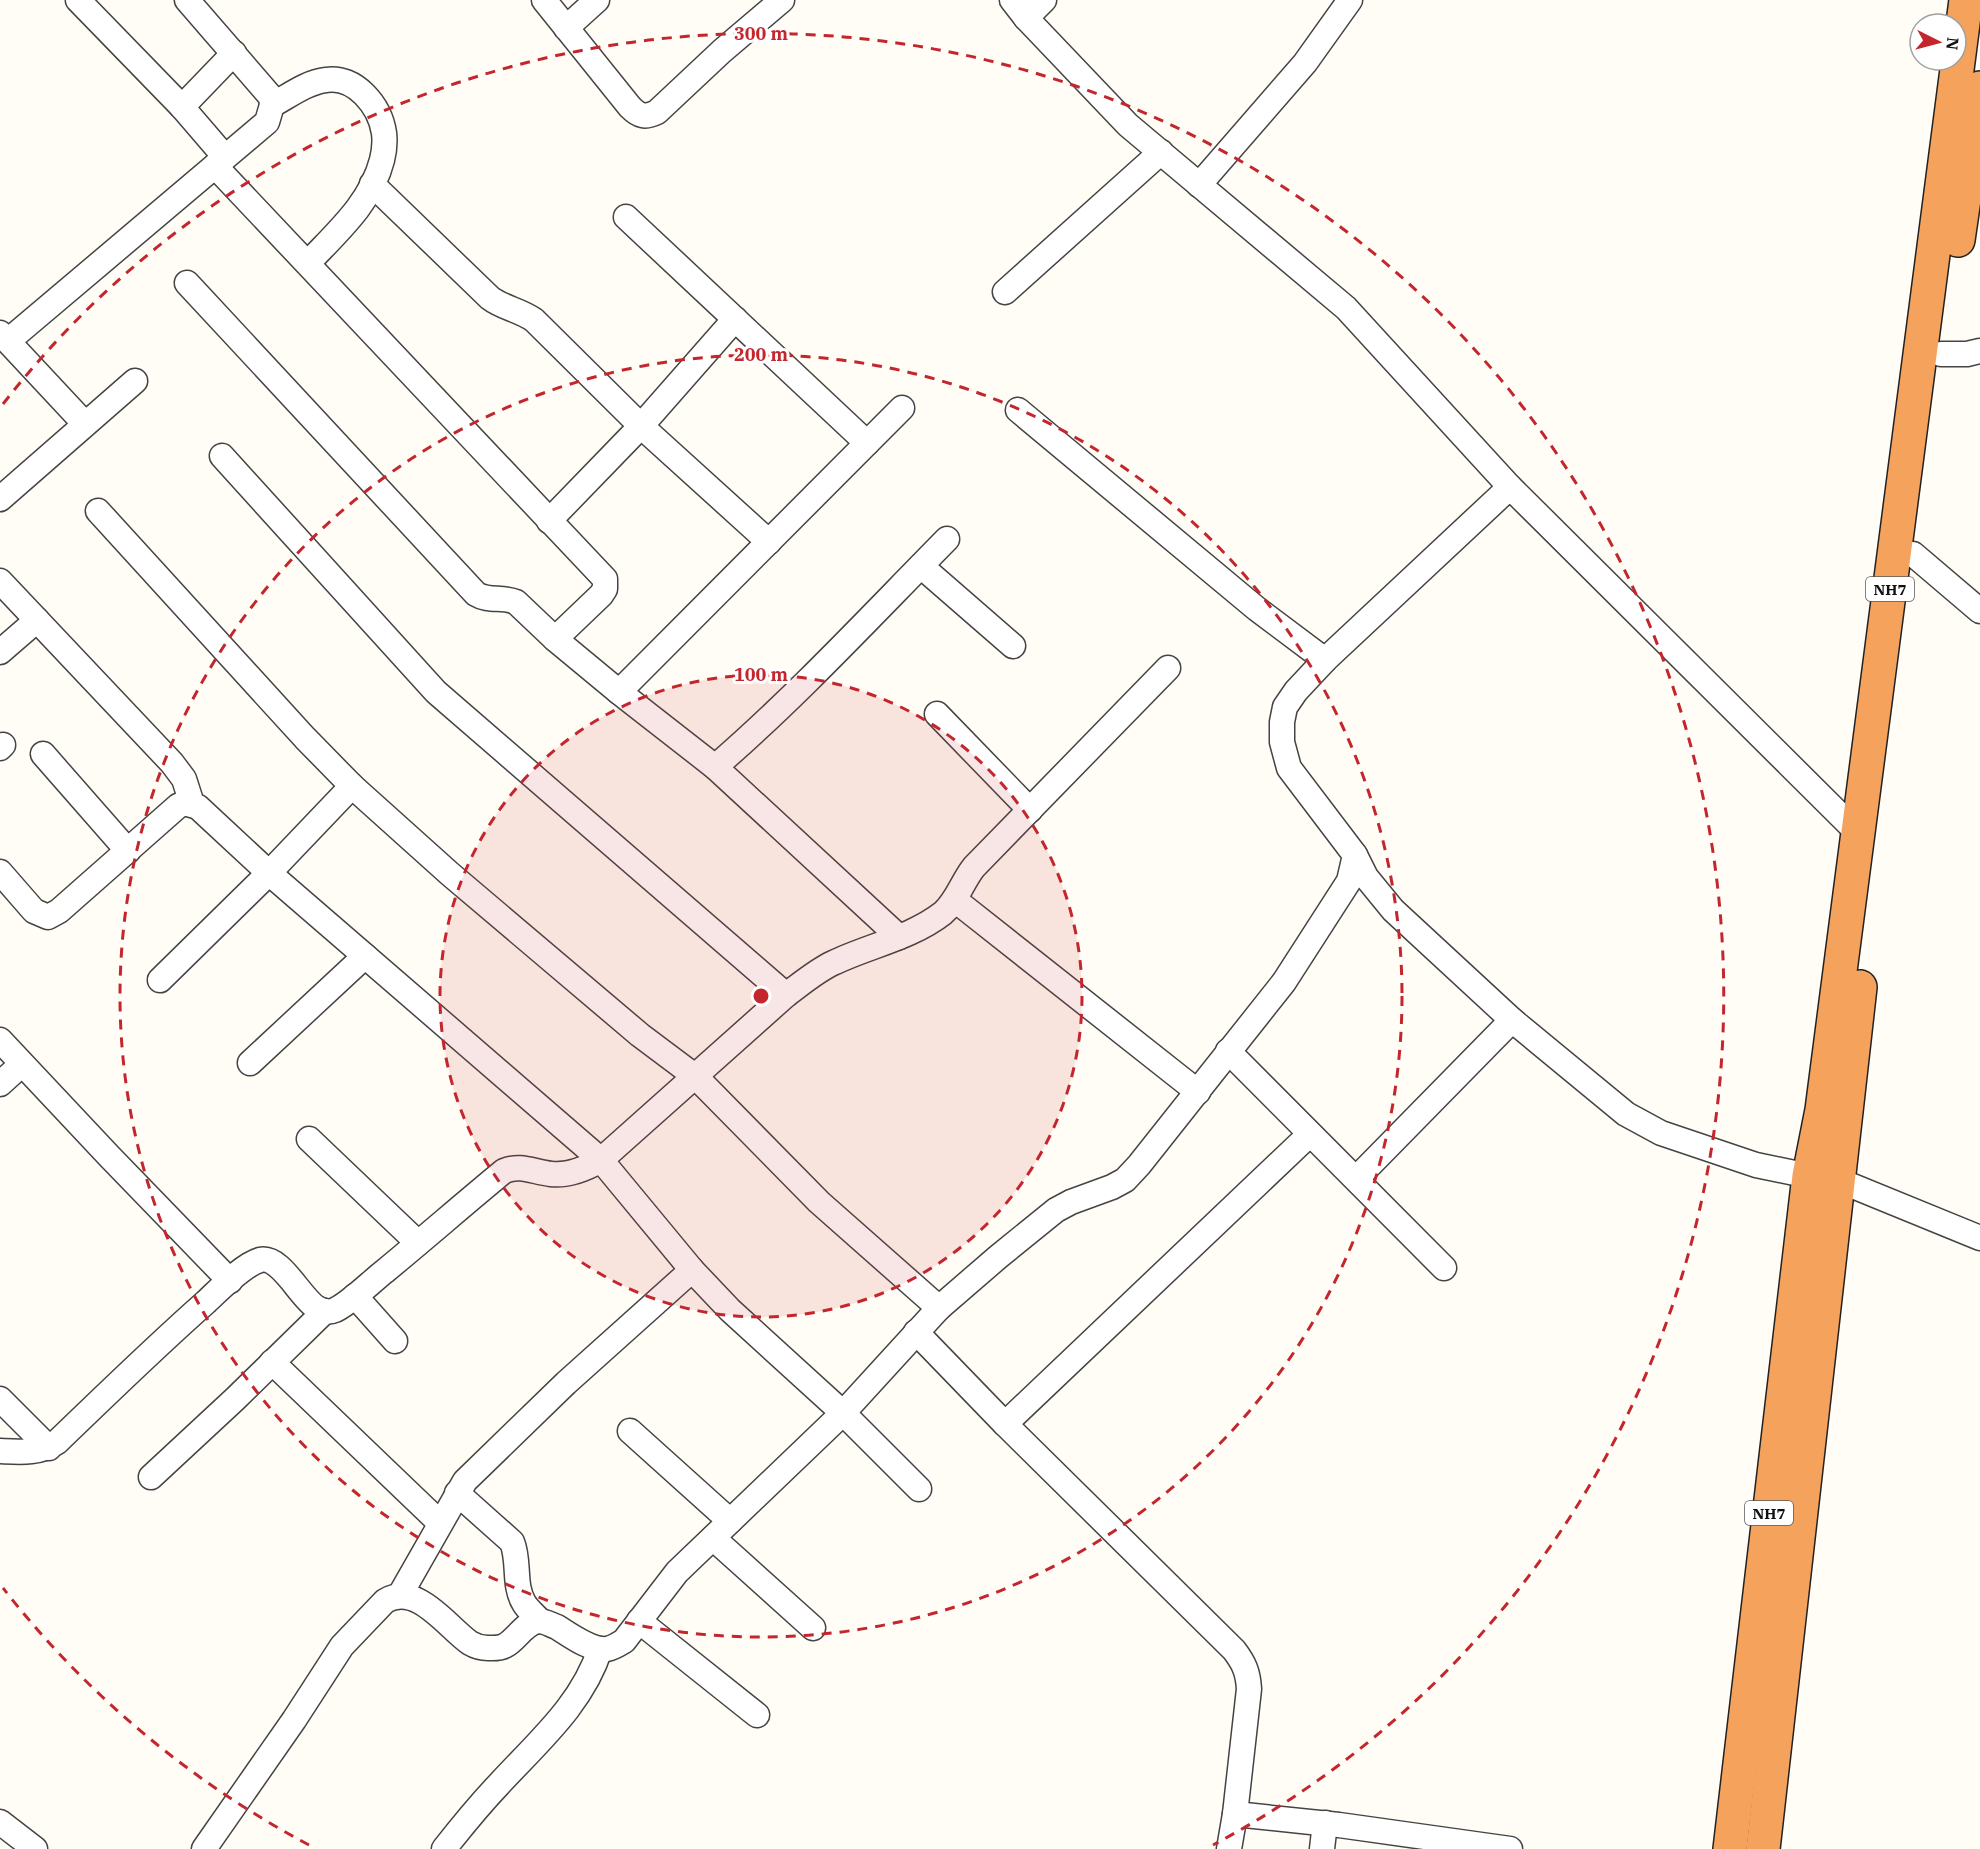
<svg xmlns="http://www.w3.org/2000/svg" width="1980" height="1849" viewBox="0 0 1980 1849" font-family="'IBM Plex Serif',serif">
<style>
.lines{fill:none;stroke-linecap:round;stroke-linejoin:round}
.minor-casing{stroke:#444;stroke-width:27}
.highway-casing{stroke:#222;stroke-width:36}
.minor{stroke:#fff;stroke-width:24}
.highway{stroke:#f5a25d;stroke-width:33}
.ring{fill:none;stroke:#c4262e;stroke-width:3;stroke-dasharray:10 8}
.labels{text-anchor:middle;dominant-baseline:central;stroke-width:6;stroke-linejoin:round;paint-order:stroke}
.shield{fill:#fff;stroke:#585858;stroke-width:1.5}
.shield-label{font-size:15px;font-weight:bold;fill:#111}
.centre{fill:#c4262e;stroke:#fff;stroke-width:3}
.ring-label{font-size:18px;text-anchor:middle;font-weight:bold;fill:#c4262e;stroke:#fff;stroke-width:6;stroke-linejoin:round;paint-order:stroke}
</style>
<rect width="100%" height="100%" fill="#fffdf5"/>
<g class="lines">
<defs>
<g id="minor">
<path d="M78 0 182 107 225 157"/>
<path d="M544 0 630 107C639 116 645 118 657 112L722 51 782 0"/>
<path d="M1012 0 1026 18 1128 125 1346 308 1510 487"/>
<path d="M1026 18 1044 0"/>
<path d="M566 28 597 0"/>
<path d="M272 105C289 96 307 82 326 80 355 75 380 106 384 133 385 141 384 152 382 160 371 203 337 232 308 263"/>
<path d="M182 107 234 53"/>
<path d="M215 166 605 579V589L601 595 555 639"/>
<path d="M372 184 490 298C503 308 520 310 534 320L641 426 769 542"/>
<path d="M1199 185 1305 63 1350 0"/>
<path d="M626 217 867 443"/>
<path d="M187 283 476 594C489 602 502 596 516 602L555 639 619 692"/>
<path d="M1005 292 1161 152"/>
<path d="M0 333 85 424"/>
<path d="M8 341 267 122 272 105 271 97 187 0"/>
<path d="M1941 354H1967L1980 351"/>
<path d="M1018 410 1257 609 1325 660"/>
<path d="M222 456 436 692 786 995"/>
<path d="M0 499 135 381"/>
<path d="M98 511 305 738 352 786 450 874 640 1035 696 1077 819 1202 939 1308"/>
<path d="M549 521 641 426 735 319"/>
<path d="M1913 554 1980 611"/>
<path d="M921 566 1013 646"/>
<path d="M0 581 172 763 184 779 192 804"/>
<path d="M0 652 37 620"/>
<path d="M937 714 1030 810"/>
<path d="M0 748 3 745"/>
<path d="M43 754 128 851"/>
<path d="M715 767C797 696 871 616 947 539"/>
<path d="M1355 855 1366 877 1393 910 1512 1020 1626 1114 1661 1133 1756 1165 1809 1176 1838 1180 1980 1238"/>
<path d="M0 872 34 911 48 917 59 911 178 806 185 803 198 807 269 873 601 1160 692 1270 730 1310 843 1413 919 1489"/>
<path d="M955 900 1198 1092"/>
<path d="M899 937 715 767 619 692 902 408"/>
<path d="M160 980 269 873 352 786"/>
<path d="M0 1040 109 1156 230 1281"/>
<path d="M1228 1051 1444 1268"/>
<path d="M250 1063 365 956"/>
<path d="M0 1084 22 1064"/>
<path d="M309 1139 418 1243"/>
<path d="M1356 1179 1512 1020"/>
<path d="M355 1296 395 1341"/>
<path d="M916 1332 1005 1424 1234 1650C1244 1663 1248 1672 1249 1689L1235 1814 1229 1849"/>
<path d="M272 1362 440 1523"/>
<path d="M0 1399 49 1448"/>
<path d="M1005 1424 1310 1134"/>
<path d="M630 1431 730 1521"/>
<path d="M0 1451C20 1452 39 1454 57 1442 106 1395 155 1347 206 1302 220 1289 243 1265 260 1260 281 1255 300 1298 317 1308 323 1311 329 1313 335 1310 349 1304 372 1281 385 1271 425 1238 464 1204 504 1171 521 1164 533 1172 551 1174 568 1176 587 1168 601 1160L786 995C801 984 816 971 833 963 868 946 911 938 943 913 957 901 962 882 974 867L1168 668"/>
<path d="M151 1477 235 1399 325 1311"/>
<path d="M457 1493 512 1542C520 1561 513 1585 524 1603 528 1610 535 1615 540 1621"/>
<path d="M713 1538 813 1628"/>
<path d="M400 1595 465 1481 566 1383 692 1270"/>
<path d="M639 1621 757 1715"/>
<path d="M1235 1814 1339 1825 1510 1849"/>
<path d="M0 1822 35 1849"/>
<path d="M204 1849 294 1720 342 1646 385 1601C417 1582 447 1627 470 1643 475 1646 481 1648 488 1648 494 1648 500 1649 506 1645 517 1639 525 1622 539 1621 545 1621 551 1625 557 1627 570 1635 591 1651 607 1649 613 1648 619 1644 624 1641L677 1572 843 1413 939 1308 998 1257 1056 1210 1071 1202 1112 1187 1125 1180 1139 1165 1284 982 1349 881 1355 855 1289 768 1282 742V722L1285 707 1296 691 1325 660 1510 487 1858 833"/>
<path d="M444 1849C462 1826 481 1803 501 1782 539 1741 583 1703 600 1649"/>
<path d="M1322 1849 1325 1823"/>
</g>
<g id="highway">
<path d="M1958 240 1980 88"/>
<path d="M1730 1849 1809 1176 1822 1110 1966 0"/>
<path d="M1763 1849 1860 987"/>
</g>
</defs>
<use href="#minor" class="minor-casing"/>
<use href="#highway" class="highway-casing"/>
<use href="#minor" class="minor"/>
<use href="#highway" class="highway"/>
</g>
<circle cx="761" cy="996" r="321" fill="#c4262e" fill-opacity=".12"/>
<g class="ring">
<circle cx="761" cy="996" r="321"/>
<circle cx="761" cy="996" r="641"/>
<path d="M309 1845A962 962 0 0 1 3 1588M3 404A962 962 0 1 1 1213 1845"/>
</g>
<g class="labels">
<g class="shield">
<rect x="1866" y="577" width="48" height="24" rx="4.5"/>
<rect x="1745" y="1501" width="48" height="24" rx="4.5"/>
</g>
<g class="shield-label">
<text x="1890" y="589">NH7</text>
<text x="1769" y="1513">NH7</text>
</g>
</g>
<circle cx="761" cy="996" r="9" class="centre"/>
<g class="ring-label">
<text x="761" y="40">300 m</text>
<text x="761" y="361">200 m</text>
<text x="761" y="681">100 m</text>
</g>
<g transform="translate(1938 42) rotate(96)"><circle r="28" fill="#ffffff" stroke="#a0a0a0" stroke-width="1.5"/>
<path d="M0-4.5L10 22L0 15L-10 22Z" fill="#c4262e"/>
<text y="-9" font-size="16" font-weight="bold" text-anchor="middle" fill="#111111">N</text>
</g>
</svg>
